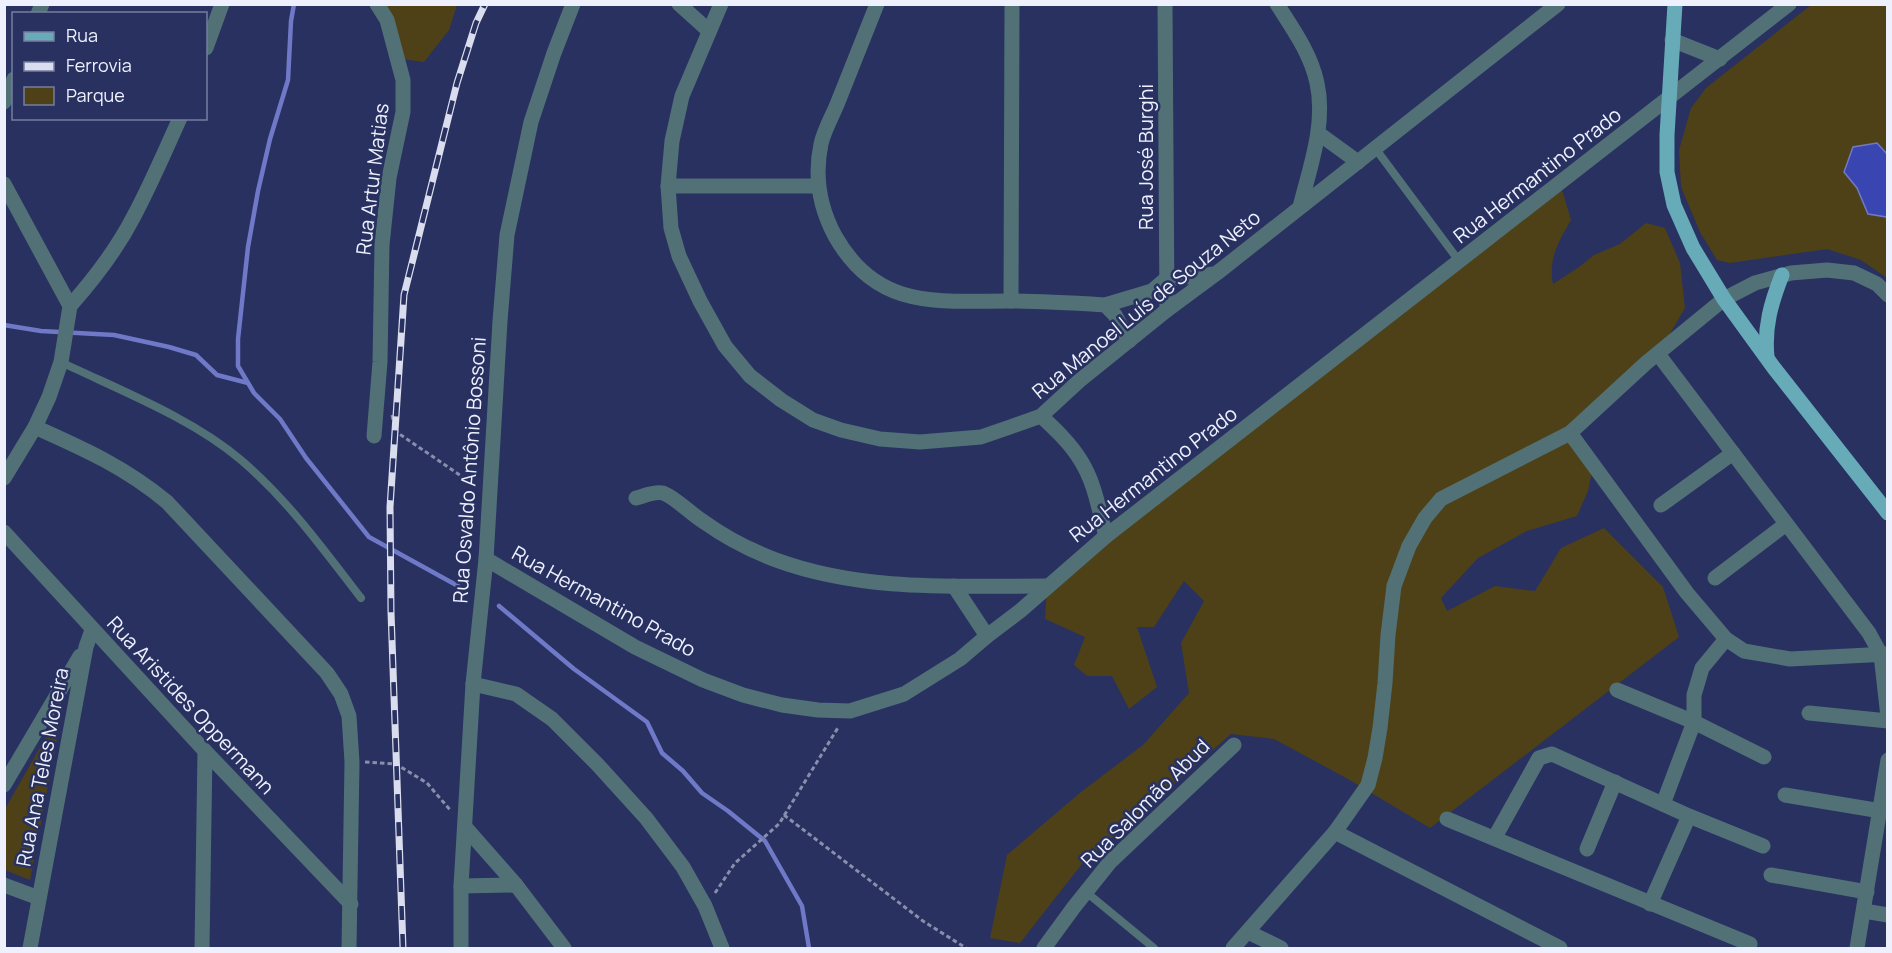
<svg xmlns="http://www.w3.org/2000/svg" width="1892" height="953" viewBox="0 0 1892 953" font-family="Manrope,sans-serif">
<style>
.green{fill:#4e4117}
.water{fill:#3945b0;stroke:#6f79c7;stroke-width:1.5}
.lines{fill:none;stroke-linecap:round;stroke-linejoin:round}
.stream{stroke:#6f79c7;stroke-width:4.5}
.path{stroke:#888eac;stroke-width:3;stroke-dasharray:4.5 3;stroke-linecap:butt}
.service{stroke:#517177;stroke-width:8}
.minor{stroke:#517177;stroke-width:15}
.tertiary{stroke:#517177;stroke-width:15}
.primary{stroke:#67aab8;stroke-width:15}
.rail-casing{stroke:#dadded;stroke-width:7}
.rail{stroke:#283160;stroke-width:4.5;stroke-dasharray:14;stroke-linecap:butt}
.labels{text-anchor:middle;dominant-baseline:central;stroke-width:5;stroke-linejoin:round;paint-order:stroke}
.street-label{font-size:20px;fill:#eef1fd;stroke:#283160}
</style>
<rect width="100%" height="100%" fill="#283160"/>
<g class="green">
<path d="M377 5H457L449 30 424 62 401 59Z"/>
<path d="M1811 5H1887V278L1861 260 1827 249 1730 263 1717 260 1700 232 1681 187 1679 150 1691 108 1706 88Z"/>
<path d="M1560 183 1571 220C1559 241 1548 258 1553 284L1579 267 1594 255 1620 244 1646 223 1665 228 1680 263 1685 308 1658 354 1570 433 1593 466 1588 491 1577 516 1527 531 1478 558 1441 598 1447 611 1495 586 1535 591 1561 548 1604 528 1663 587 1679 637 1430 828 1348 779 1274 739 1231 734 1081 865 1020 943 990 938 1007 855 1081 792 1143 745 1189 693 1181 643 1204 601 1184 581 1154 627H1137L1157 687 1129 709 1112 676H1087L1074 665 1085 637 1045 619 1047 586Z"/>
<path d="M63 707 30 880 5 870V809Z"/>
</g>
<path class="water" d="M1877 143 1887 154V217L1868 214 1857 188 1844 172 1853 147Z"/>
<g class="lines">
<g class="stream">
<path d="M294 4 291 21 288 80 270 139 258 191 248 247 238 339V366L254 393 280 419 306 458 369 537 458 586"/>
<path d="M4 325 41 331 114 335 169 347 196 355 217 375 248 383"/>
<path d="M499 606 574 669 647 722 662 753 683 771 702 793 728 811 765 841 802 906 809 948"/>
</g>
<g class="path">
<path d="M392 415 395 431 476 486"/>
<path d="M365 762 396 764 427 783 451 811"/>
<path d="M784 815 923 921 966 948"/>
<path d="M715 893 735 863 779 824 839 726"/>
</g>
<g class="service">
<path d="M1375 148 1459 261"/>
<path d="M61 362C119 390 192 418 241 460 288 500 323 549 361 598"/>
<path d="M1086 892 1154 948"/>
</g>
<g class="minor">
<path d="M679 4 709 31"/>
<path d="M721 4 682 96 672 141 668 186 671 228 679 256 700 301 725 346 750 376 781 400 813 420 841 430 880 439 920 442 981 437 1010 427 1041 416 1079 381 1167 310 1217 273 1558 4"/>
<path d="M877 4C864 37 851 69 838 102 833 115 824 130 821 144 814 177 819 206 835 236 877 310 936 301 1010 301 1041 301 1073 303 1105 305L1115 315 1129 341"/>
<path d="M1165 4 1167 310"/>
<path d="M1277 4C1293 29 1311 54 1317 83 1326 124 1310 167 1300 207"/>
<path d="M1672 40 1720 59"/>
<path d="M206 48 222 4"/>
<path d="M1318 133 1358 162"/>
<path d="M668 186H817"/>
<path d="M1011 301 1012 4"/>
<path d="M1105 305 1152 291 1166 279 1214 274"/>
<path d="M70 306C94 279 117 249 134 216 151 184 165 151 180 118"/>
<path d="M1658 354 1869 633 1881 655 1888 717"/>
<path d="M1041 416C1055 429 1071 444 1081 461 1095 483 1099 511 1106 536"/>
<path d="M35 427C84 449 125 467 167 502L327 673 341 694 349 716 352 762 349 948"/>
<path d="M1570 433 1687 593 1726 639 1744 651 1790 659 1888 654"/>
<path d="M374 436 380 362 382 245 389 178 403 112V80L387 20 377 4"/>
<path d="M636 498C644 496 654 491 663 493 675 497 692 515 704 522 725 537 752 551 776 560 863 592 957 586 1047 586"/>
<path d="M1661 505 1733 453"/>
<path d="M4 532 205 751 351 904"/>
<path d="M486 559 635 647 703 680 743 695 782 705 818 710 850 711 904 694 960 659 987 636 1020 611 1106 536 1789 4"/>
<path d="M1715 578 1786 524"/>
<path d="M954 586 987 636"/>
<path d="M473 684 516 694 552 719 597 764 646 818 683 867 705 906 722 948"/>
<path d="M1617 690 1694 722 1764 757"/>
<path d="M1809 713 1888 721"/>
<path d="M4 785 80 656"/>
<path d="M1785 795 1881 811"/>
<path d="M1663 804 1694 722V695L1702 668 1726 639"/>
<path d="M1447 819 1750 944"/>
<path d="M465 827 516 885 564 948"/>
<path d="M1335 832 1560 948"/>
<path d="M1495 837 1539 758 1552 754 1689 816 1763 846"/>
<path d="M1587 849 1615 782"/>
<path d="M1771 875 1867 892"/>
<path d="M4 885 39 898"/>
<path d="M461 886 516 885"/>
<path d="M1650 904 1689 816"/>
<path d="M1864 911 1888 915"/>
<path d="M1248 932 1281 948"/>
<path d="M30 948 86 647 92 630"/>
<path d="M202 948 205 751"/>
<path d="M1044 948 1074 907 1110 862 1234 745"/>
<path d="M1233 948 1335 832 1368 785 1375 758 1380 728 1385 683 1388 635 1394 586 1409 546 1425 518 1441 499 1570 433 1646 363 1724 299 1755 283 1791 273 1827 270 1854 273 1877 284 1888 295"/>
<path d="M1857 948 1888 760"/>
</g>
<g class="tertiary">
<path d="M38 14 42 4"/>
<path d="M4 102 14 79"/>
<path d="M4 184 70 306 61 362 49 397 35 427 4 478"/>
<path d="M461 948V886L473 684 486 559 500 321 507 235 531 122 554 53 573 4"/>
</g>
<g class="primary">
<path d="M1675 4 1667 135V172L1674 205 1693 248 1724 299 1774 368 1888 513"/>
<path d="M1767 357C1764 327 1771 303 1782 275"/>
</g>
<defs>
<path id="rail" d="M403 948 391 612 390 507 404 295 457 83 476 23 485 4"/>
</defs>
<use href="#rail" class="rail-casing"/>
<use href="#rail" class="rail"/>
</g>
<g class="labels">
<g class="street-label">
<text transform="translate(1145 157) rotate(-90)">Rua José Burghi</text>
<text transform="translate(1537 175) rotate(-38)">Rua Hermantino Prado</text>
<text transform="translate(372 179) rotate(-83)">Rua Artur Matias</text>
<text transform="translate(1146 304) rotate(-39)">Rua Manoel Luís de Souza Neto</text>
<text transform="translate(469 470) rotate(-86)">Rua Osvaldo Antônio Bossoni</text>
<text transform="translate(1153 474) rotate(-38)">Rua Hermantino Prado</text>
<text transform="translate(604 601) rotate(29)">Rua Hermantino Prado</text>
<text transform="translate(191 705) rotate(47)">Rua Aristides Oppermann</text>
<text transform="translate(42 767) rotate(-79)">Rua Ana Teles Moreira</text>
<text transform="translate(1145 803) rotate(-45)">Rua Salomão Abud</text>
</g>
</g>
<rect width="1892" height="953" fill="none" stroke="#eef1fd" stroke-width="12"/>
<rect x="12" y="12" width="195" height="108" fill="#283160" stroke="#777e9f" stroke-width="1.5"/>
<rect x="24" y="32" width="30" height="9" fill="#67aab8" stroke="#777e9f" stroke-width="1.5"/>
<text x="66" y="42" font-size="18" fill="#eef1fd">Rua</text>
<rect x="24" y="62" width="30" height="9" fill="#dadded" stroke="#777e9f" stroke-width="1.5"/>
<text x="66" y="72" font-size="18" fill="#eef1fd">Ferrovia</text>
<rect x="24" y="87" width="30" height="18" fill="#4e4117" stroke="#777e9f" stroke-width="1.5"/>
<text x="66" y="102" font-size="18" fill="#eef1fd">Parque</text>
</svg>
